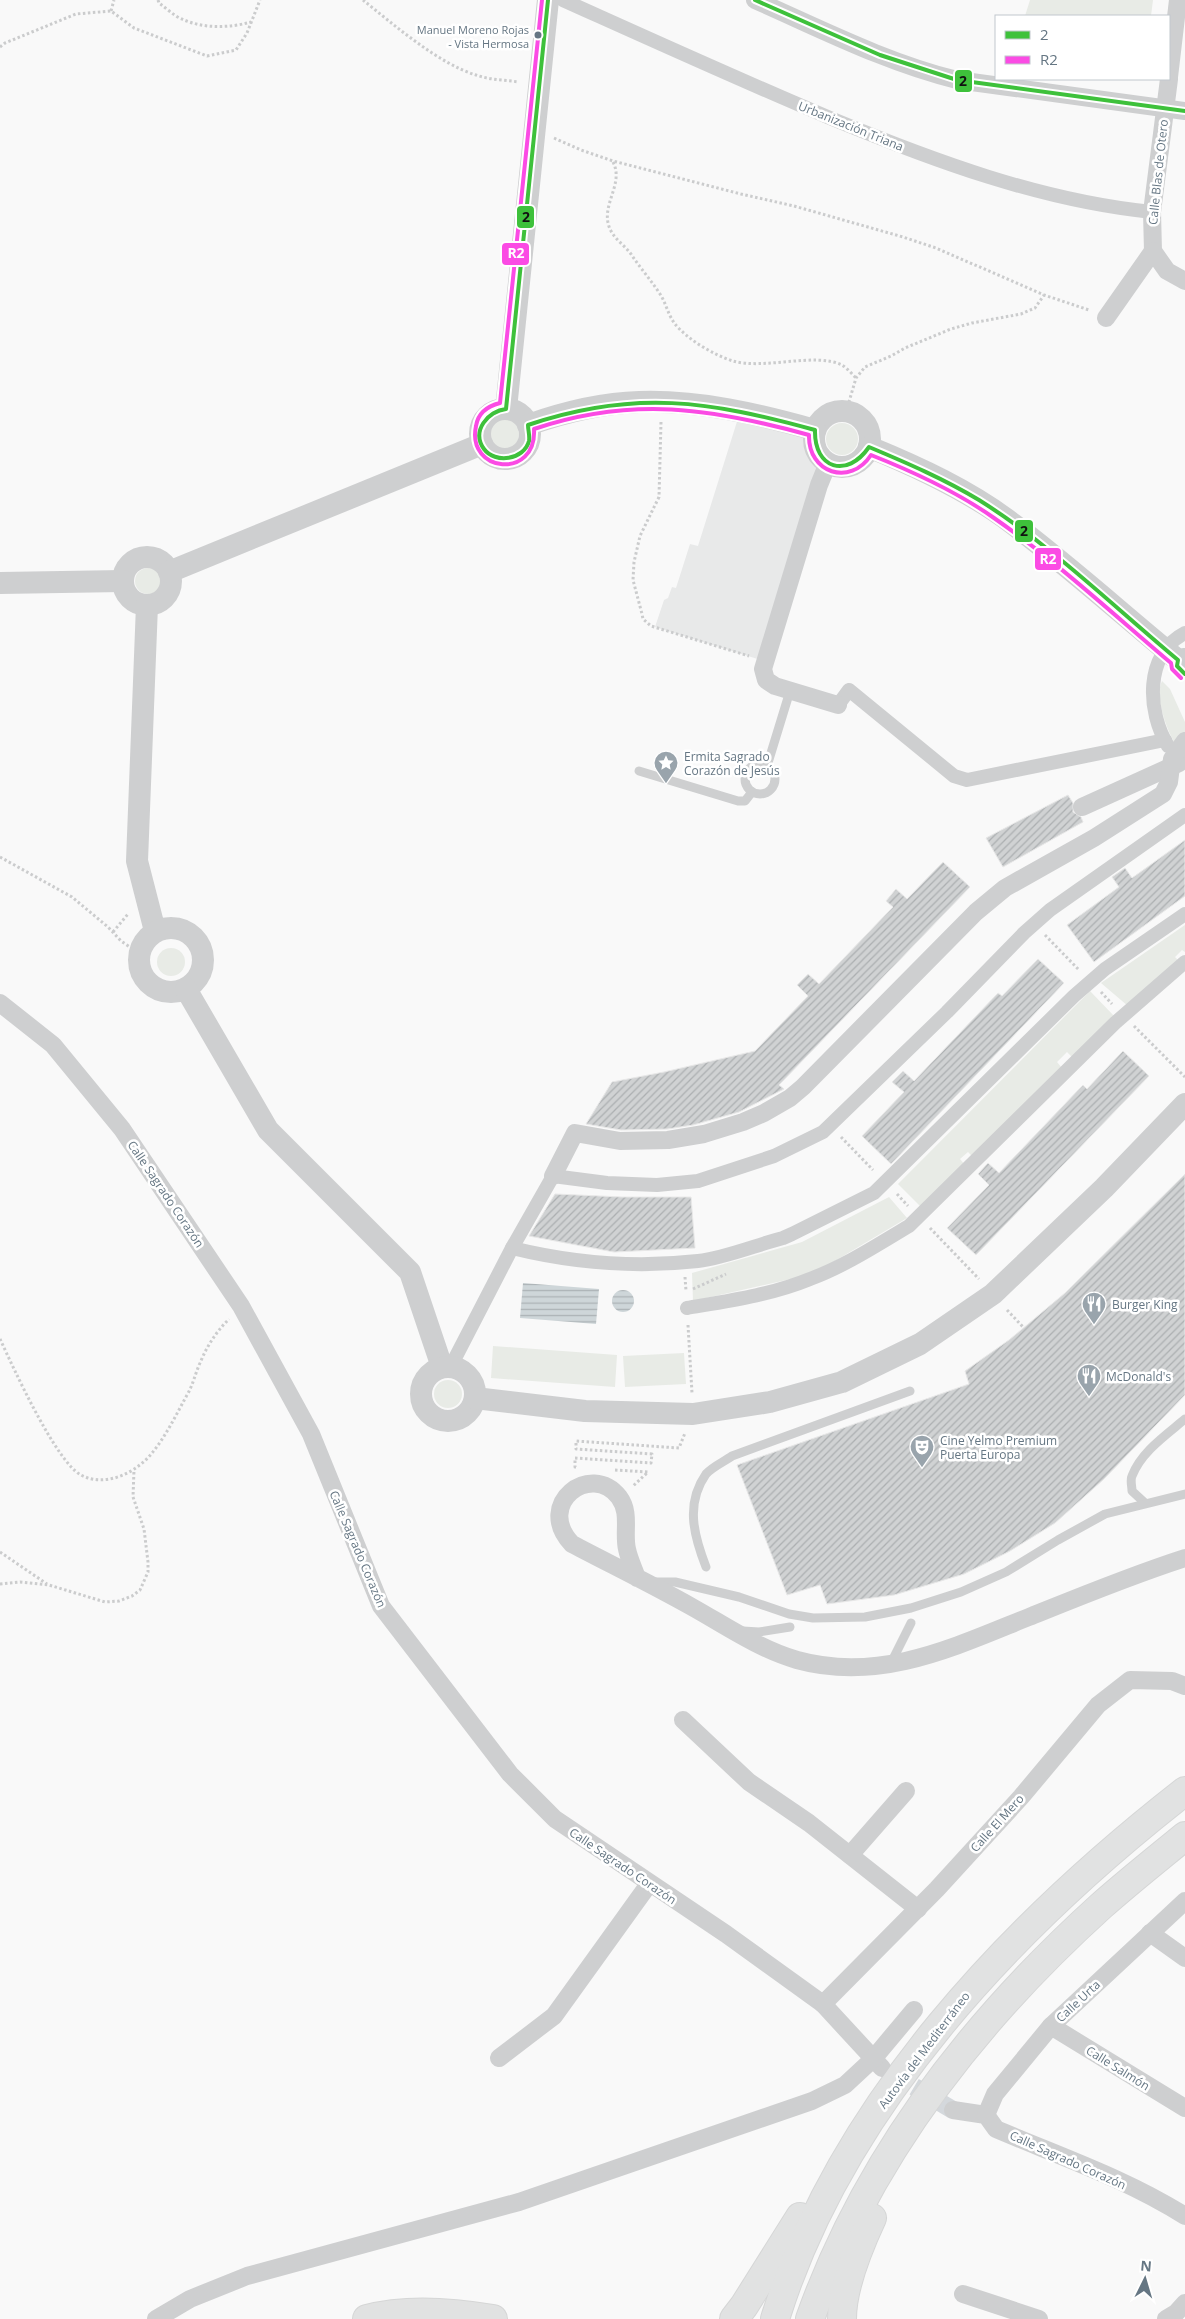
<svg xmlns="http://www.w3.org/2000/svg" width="1185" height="2319" viewBox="0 0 1185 2319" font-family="'Open Sans',sans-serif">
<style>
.built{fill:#e8e9e9}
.green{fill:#e8ebe6}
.water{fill:url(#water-rules)}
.building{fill:url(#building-hatch);stroke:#e8e8e8}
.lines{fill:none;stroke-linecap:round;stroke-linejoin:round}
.minor-tunnel{stroke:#d4d8dc;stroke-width:18;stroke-dasharray:18 9;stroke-linecap:butt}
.motorway-casing{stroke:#d5d6d6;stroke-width:30}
.path{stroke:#cbcccd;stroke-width:3;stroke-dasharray:2.5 2.5;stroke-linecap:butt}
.service{stroke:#cecfd0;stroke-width:9}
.pedestrian{stroke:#cecfd0;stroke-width:14}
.minor{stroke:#cecfd0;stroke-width:18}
.tertiary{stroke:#cecfd0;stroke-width:22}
.motorway{stroke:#e1e2e2;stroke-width:28}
.bus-1-casing{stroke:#fff;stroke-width:8}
.bus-2-casing{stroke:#fff;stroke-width:8}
.bus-1{stroke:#3ec13b;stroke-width:4}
.bus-2{stroke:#fb4be4;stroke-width:4}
.bus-dot{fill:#657683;stroke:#fff;stroke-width:2}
.labels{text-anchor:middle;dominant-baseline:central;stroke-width:5;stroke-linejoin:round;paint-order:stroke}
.bus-label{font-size:11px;fill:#657683;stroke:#fff;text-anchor:end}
.street-label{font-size:12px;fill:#657683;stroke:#fff}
.poi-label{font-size:12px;fill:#657683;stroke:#fff;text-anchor:start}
.line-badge{stroke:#fff;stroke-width:2}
.badge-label{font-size:14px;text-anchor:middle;font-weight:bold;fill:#fff}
.pale-badge-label{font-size:14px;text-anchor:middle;font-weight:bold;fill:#111}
</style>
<defs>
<pattern id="water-rules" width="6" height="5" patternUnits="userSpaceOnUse" patternTransform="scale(1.25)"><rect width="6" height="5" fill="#ced6d9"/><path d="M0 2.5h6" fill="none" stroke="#abb2b5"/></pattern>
<pattern id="building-hatch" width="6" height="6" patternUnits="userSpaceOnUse" patternTransform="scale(1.25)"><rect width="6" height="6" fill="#d0d2d3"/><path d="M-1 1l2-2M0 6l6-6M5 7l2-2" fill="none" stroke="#acafb1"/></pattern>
</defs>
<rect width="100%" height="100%" fill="#f9f9f9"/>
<path class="built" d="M740 412 814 437V445L822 459 764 661 655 627 664 600 668 598 672 587 676 588 690 544 698 546Z"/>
<g class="green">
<path d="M1030 0H1153L1151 16H1025Z"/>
<circle cx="503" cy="434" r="16"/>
<circle cx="842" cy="439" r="16"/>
<circle cx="148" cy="581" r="13"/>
<path d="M1162 681 1170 689 1185 722V757C1171 745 1153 698 1162 681Z"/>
<path d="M1185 925V952L1182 950 1175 957 1180 962 1128 1006 1101 983Z"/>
<circle cx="171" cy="962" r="14"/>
<path d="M1090 991 1115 1017 1072 1057 1067 1052 1057 1062 1062 1068 973 1157 968 1152 960 1159 965 1165 922 1208 898 1184Z"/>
<path d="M889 1197 907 1218 813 1274 693 1301 692 1273 802 1242Z"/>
<path d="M493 1346 617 1355 615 1387 491 1378Z"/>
<path d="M684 1353 686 1384 625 1387 623 1356Z"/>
<circle cx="448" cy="1394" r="14"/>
</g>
<g class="water">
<path d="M523 1283 599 1289 596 1324 520 1318Z"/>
<circle cx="623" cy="1301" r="11"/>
</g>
<g class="building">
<path d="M1068 795 1073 803V812L1081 817 1083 822 1003 867 986 838Z"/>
<path d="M1185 840V896L1094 962 1067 925 1119 887 1112 877 1125 868 1132 878Z"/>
<path d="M943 862 970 887 779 1085 784 1089 739 1112 693 1125 667 1129 621 1130 586 1124 612 1082 664 1072 755 1051 808 996 797 985 808 974 819 984 893 907 886 901 896 889 907 899Z"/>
<path d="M1038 959 1064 983 891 1164 862 1136 904 1092 892 1082 903 1071 914 1081 998 993 1002 996Z"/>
<path d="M1123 1051 1149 1076 976 1255 947 1228 989 1185 978 1174 988 1163 999 1173 1083 1085 1087 1089Z"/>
<path d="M1185 1174V1395L1104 1479 1055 1523 1010 1551 964 1574 894 1595 827 1604 820 1585 787 1595 737 1465 969 1384 965 1371 1009 1340 1065 1293Z"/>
<path d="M555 1194 622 1197H691L695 1248 614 1252 529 1236Z"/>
</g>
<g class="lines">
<path class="minor-tunnel" d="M891 2073 953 2110"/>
<defs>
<g id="motorway">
<path d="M367 2319C407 2308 452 2312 493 2319"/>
<path d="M734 2319 744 2306 800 2217"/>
<path d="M775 2319C841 2105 1012 1926 1185 1791"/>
<path d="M810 2319C867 2158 975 2020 1101 1906 1128 1882 1157 1859 1185 1836"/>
<path d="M842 2319C842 2288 859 2246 872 2218"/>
</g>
</defs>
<use href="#motorway" class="motorway-casing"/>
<g class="path">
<path d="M158 0 159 3C166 8 174 16 182 19 203 29 230 28 251 22"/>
<path d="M363 0C394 25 439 64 476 75 490 80 505 80 519 82"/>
<path d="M111 11 114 0"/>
<path d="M0 47 5 43 76 14 111 11 134 28 207 56 236 50 247 33 260 0"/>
<path d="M554 138 581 150 613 161 741 194 794 206 903 237 936 248 1044 295 1089 310"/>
<path d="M613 162C625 185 598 207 611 231 616 240 625 246 631 254 640 268 651 280 660 294 666 303 668 315 675 324 688 340 714 355 733 361 764 370 815 352 842 365 847 368 852 374 856 378"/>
<path d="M846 412 856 378 865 367 891 356 905 348 951 329 972 323 1021 314 1035 308 1044 295"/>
<path d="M661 422 659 497 640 536 634 562 633 580 642 614 643 619 651 626 749 656"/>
<path d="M0 857 72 897 108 927 121 941 140 954"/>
<path d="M113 932 128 914"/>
<path d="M1045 935 1079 970"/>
<path d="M1101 992 1112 1004"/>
<path d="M1134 1026 1185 1077"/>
<path d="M841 1137 873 1170"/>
<path d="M897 1194 908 1206"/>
<path d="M930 1228 979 1279"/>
<path d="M685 1277 686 1291"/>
<path d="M693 1289 726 1274"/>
<path d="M1007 1310 1024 1328"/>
<path d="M688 1325 692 1393"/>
<path d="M0 1339C13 1367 56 1462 81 1475 105 1488 136 1473 152 1453 166 1436 176 1415 187 1395 193 1385 195 1374 200 1363 207 1346 216 1332 229 1319"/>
<path d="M576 1467H575V1458L651 1463 652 1454 576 1449V1441L679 1448 685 1433"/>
<path d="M615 1470 648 1472 633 1486"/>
<path d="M0 1552 47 1584"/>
<path d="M0 1584 20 1582 49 1585 105 1602 119 1601 132 1596 140 1590 148 1572V1562L144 1529 133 1497 134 1470"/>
</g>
<g class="service">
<circle cx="760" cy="779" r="15"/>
<path d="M767 766 790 691"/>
<path d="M639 771 738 801H745L752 792"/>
<path d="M1145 1503 1132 1491C1132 1486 1130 1480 1132 1476 1141 1452 1166 1435 1185 1419"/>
<path d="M706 1567C694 1536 685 1504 706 1474 712 1467 725 1461 732 1456L910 1391"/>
<path d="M653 1582H675L739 1597 789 1614 813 1618 865 1617 911 1608 961 1592 1006 1572 1058 1540 1105 1514 1185 1494"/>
<path d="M743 1631 759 1632 790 1627"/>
<path d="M891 1663 911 1623"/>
</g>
<g class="pedestrian">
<path d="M563 0C652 40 740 80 830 118 932 160 1041 201 1152 212"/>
<path d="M838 705 849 690 954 776 967 780 1165 740"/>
<path d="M1168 746C1147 712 1144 654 1185 633"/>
<path d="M512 1248C573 1263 636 1268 698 1261 725 1258 756 1245 783 1238L792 1234 874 1193 1074 996 1105 969 1185 914"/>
<path d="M687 1308C728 1301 771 1295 810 1279 845 1266 877 1245 909 1226L1115 1023 1185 962"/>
<path d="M451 1366 512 1248 553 1176 607 1183 657 1185 698 1181 774 1156 823 1132 947 1012 1024 933 1050 910 1185 815"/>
</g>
<g class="minor">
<path d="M755 0C821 29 887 63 957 80L1185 111"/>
<path d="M1169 77 1178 0"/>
<path d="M1169 79 1152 212 1153 251 1167 271 1185 281"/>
<path d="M1106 318 1153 251"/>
<path d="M828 463 819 485 763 669 766 680 775 686 838 705"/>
<path d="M1082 807 1179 763"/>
<path d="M0 1003 53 1045 122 1129 241 1306 311 1434 381 1606 510 1774 555 1819 726 1934 823 2004 882 2068"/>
<path d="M553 1176 575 1133 620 1141 668 1140 704 1134 743 1122 764 1113 790 1098 803 1087 976 912 1005 888 1094 838 1163 794 1169 782 1172 759 1185 741"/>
<path d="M637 1578C634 1569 629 1559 627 1549 623 1532 631 1513 619 1497 591 1461 534 1504 572 1544 612 1565 653 1585 692 1607 726 1626 759 1649 797 1660 880 1683 954 1647 1029 1617 1081 1596 1132 1575 1185 1558"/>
<path d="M683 1720 749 1782 809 1823 918 1909"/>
<path d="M850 1855 906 1791"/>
<path d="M1150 1933 1185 1958"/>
<path d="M823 2004 937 1889 1021 1797 1098 1705 1130 1680 1172 1681 1185 1686"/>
<path d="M1051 2026 1185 2108"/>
<path d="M499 2058 554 2016 649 1884"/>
<path d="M953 2110 986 2115 996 2129C1059 2156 1127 2179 1185 2216"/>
<path d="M986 2115 995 2094 1051 2026 1185 1901"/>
<path d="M963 2294 1039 2319"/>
<path d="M156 2319 190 2299 247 2276 519 2202 812 2101 845 2085 873 2059 914 2010"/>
<path d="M1166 2319 1176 2313 1185 2303"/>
</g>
<g class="tertiary">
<path d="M506 409 548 0"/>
<circle cx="505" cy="434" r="25"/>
<circle cx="842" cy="439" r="28"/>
<path d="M528 425C562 413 602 403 639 402 699 400 758 414 815 430"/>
<path d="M869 447C918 467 970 491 1013 524 1070 567 1123 615 1178 660L1185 659"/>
<circle cx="147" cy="581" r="24"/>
<path d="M169 572 482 444"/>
<path d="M0 583 123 581"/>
<path d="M147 605 137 861 155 931"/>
<circle cx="171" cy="960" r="32"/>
<path d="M186 989 268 1130 410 1272 442 1367"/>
<circle cx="448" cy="1394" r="27"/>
<path d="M475 1398 585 1411 693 1414 770 1402 842 1382 920 1344 993 1294 1104 1188 1185 1104"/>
</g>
<use href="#motorway" class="motorway"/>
<defs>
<g id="bus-1">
<path d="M548 0 506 409C488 411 471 431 484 449 495 464 524 460 529 441 530 436 528 430 528 425 634 389 710 401 815 430 814 469 847 479 869 447 907 463 944 479 979 500 1051 545 1113 606 1178 660L1177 666 1185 674"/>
<path d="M755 0 880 55 957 80 1185 111"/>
</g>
<path id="bus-2" d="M542 0 500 403C488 406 478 413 476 426 466 473 537 480 534 429 632 396 711 408 809 435 808 473 850 487 871 455 914 472 956 491 994 518 1056 561 1113 614 1171 663L1172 669 1181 678"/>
</defs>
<use href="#bus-1" class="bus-1-casing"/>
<use href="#bus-2" class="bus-2-casing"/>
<use href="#bus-1" class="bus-1"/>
<use href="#bus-2" class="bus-2"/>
</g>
<defs>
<symbol id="sight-pin" viewBox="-11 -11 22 30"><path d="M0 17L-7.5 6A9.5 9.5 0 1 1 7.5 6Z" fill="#99a4ac" stroke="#fff"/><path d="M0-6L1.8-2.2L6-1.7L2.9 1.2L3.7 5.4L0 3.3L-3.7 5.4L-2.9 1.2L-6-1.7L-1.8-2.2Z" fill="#fff"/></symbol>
<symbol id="restaurant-pin" viewBox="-11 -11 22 30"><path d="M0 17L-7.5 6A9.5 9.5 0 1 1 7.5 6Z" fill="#99a4ac" stroke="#fff"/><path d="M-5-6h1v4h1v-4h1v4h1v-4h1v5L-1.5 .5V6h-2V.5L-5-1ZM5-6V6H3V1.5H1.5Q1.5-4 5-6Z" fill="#fff"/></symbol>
<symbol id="theatre-pin" viewBox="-11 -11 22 30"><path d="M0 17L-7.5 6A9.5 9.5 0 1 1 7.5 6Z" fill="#99a4ac" stroke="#fff"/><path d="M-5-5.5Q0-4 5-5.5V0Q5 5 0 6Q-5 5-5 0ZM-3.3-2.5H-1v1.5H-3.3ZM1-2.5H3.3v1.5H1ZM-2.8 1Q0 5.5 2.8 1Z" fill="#fff"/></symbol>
</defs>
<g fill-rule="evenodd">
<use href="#sight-pin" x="652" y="749" width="28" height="38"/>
<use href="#restaurant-pin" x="1080" y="1290" width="28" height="38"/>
<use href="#restaurant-pin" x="1075" y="1362" width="28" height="38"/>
<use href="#theatre-pin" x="908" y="1433" width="28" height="38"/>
</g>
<circle class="bus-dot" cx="538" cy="35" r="4.5"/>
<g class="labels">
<g class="bus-label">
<text x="529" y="29">Manuel Moreno Rojas<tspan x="529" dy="14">- Vista Hermosa</tspan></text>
</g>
<g class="street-label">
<text transform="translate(851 126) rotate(22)">Urbanización Triana</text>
<text transform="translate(1158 172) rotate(-84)">Calle Blas de Otero</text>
<text transform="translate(166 1194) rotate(56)">Calle Sagrado Corazón</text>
<text transform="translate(358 1549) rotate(67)">Calle Sagrado Corazón</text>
<text transform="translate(997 1823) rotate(-48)">Calle El Mero</text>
<text transform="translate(623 1866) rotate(34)">Calle Sagrado Corazón</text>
<text transform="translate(1078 2001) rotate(-43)">Calle Urta</text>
<text transform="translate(924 2050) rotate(-53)">Autovía del Mediterráneo</text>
<text transform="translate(1118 2068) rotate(32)">Calle Salmón</text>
<text transform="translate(1068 2160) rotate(24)">Calle Sagrado Corazón</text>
</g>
<g class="poi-label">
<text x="684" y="756">Ermita Sagrado<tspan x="684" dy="14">Corazón de Jesús</tspan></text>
<text x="1112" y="1304">Burger King</text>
<text x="1106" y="1376">McDonald's</text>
<text x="940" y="1440">Cine Yelmo Premium<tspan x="940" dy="14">Puerta Europa</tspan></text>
</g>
</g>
<g class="line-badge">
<rect x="954" y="69" width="19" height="24" rx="5" fill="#3ec13b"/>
<rect x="516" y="205" width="19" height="24" rx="5" fill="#3ec13b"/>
<rect x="501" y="242" width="29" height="24" rx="5" fill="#fb4be4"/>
<rect x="1014" y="519" width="20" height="24" rx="5" fill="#3ec13b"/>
<rect x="1034" y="547" width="28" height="24" rx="5" fill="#fb4be4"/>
</g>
<g class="badge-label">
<text x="516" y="258">R2</text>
<text x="1048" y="564">R2</text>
</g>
<g class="pale-badge-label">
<text x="963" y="86">2</text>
<text x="526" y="222">2</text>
<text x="1024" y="536">2</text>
</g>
<rect x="995" y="15" width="175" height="65" fill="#ffffff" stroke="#c1c8cd"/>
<rect x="1005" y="31" width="25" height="8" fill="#3ec13b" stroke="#c1c8cd"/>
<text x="1040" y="40" font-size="15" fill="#657683">2</text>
<rect x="1005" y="56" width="25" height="8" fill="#fb4be4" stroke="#c1c8cd"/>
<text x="1040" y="65" font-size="15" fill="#657683">R2</text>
<g transform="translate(1145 2279) rotate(5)" stroke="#ffffff" stroke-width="4" paint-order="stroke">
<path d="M0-4L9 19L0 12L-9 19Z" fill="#657683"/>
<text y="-8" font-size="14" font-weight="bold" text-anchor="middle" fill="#657683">N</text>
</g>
</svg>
